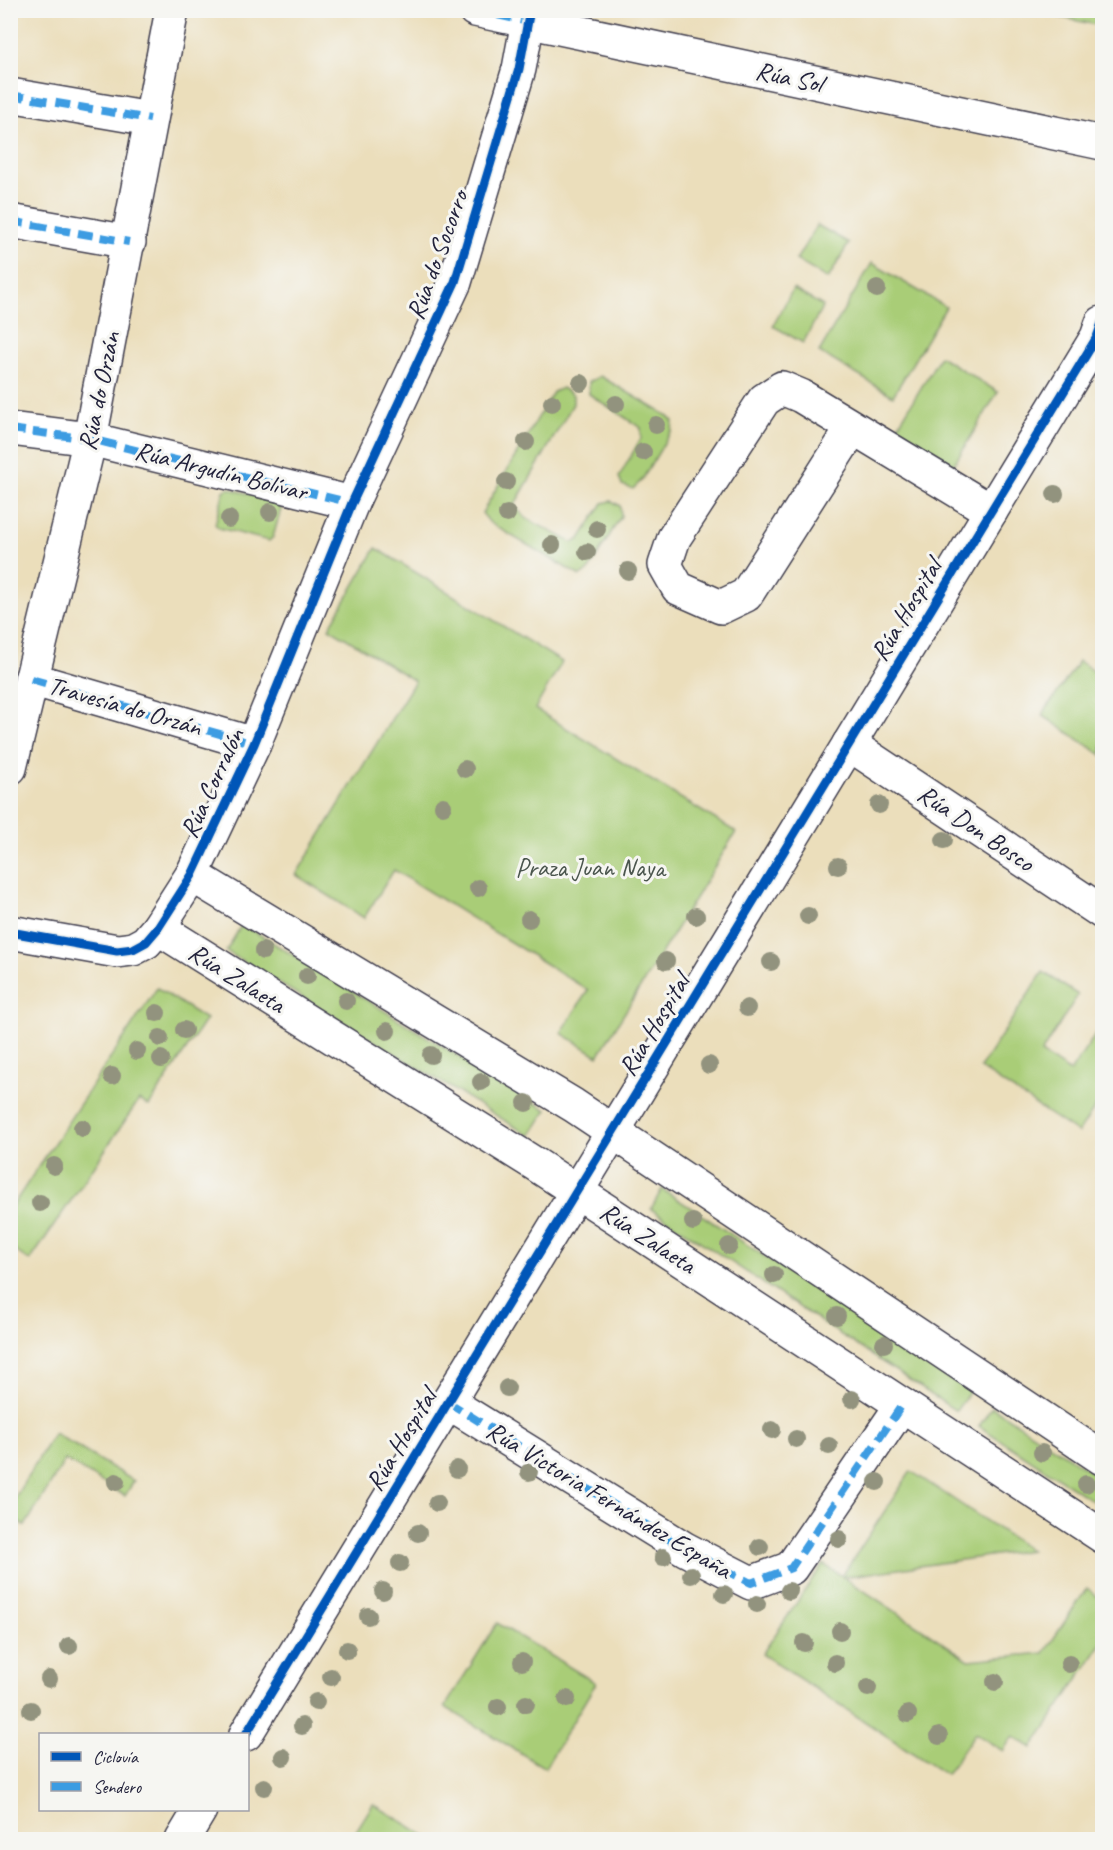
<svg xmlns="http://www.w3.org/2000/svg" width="1113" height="1850" viewBox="0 0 1113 1850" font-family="Caveat,sans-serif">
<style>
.green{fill:#a9cd77;stroke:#667859;stroke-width:1.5}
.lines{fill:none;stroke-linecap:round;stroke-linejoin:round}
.minor-casing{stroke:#403e4e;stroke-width:36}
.minor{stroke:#fff;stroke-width:33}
.quiet{stroke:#3c9ce2;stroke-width:8;stroke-dasharray:15 8;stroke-linecap:butt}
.cycleway-casing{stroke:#f6f6f2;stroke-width:13}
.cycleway{stroke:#0057b8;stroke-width:9}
.tree{fill:#92937e}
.labels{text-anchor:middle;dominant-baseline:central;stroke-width:6;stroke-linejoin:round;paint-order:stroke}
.street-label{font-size:26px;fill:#22223b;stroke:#f6f6f2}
.park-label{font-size:26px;fill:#4a554d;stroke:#f6f6f2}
</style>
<rect width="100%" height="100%" fill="#f6f6f2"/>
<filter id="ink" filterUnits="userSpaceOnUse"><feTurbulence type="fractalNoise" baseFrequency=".0167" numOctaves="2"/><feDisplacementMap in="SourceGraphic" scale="12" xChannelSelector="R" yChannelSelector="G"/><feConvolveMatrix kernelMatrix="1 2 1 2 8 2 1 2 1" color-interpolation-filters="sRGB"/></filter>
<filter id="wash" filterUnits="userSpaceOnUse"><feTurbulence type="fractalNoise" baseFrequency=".008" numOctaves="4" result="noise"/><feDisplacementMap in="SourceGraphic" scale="24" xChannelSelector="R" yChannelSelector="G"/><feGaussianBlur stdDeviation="1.35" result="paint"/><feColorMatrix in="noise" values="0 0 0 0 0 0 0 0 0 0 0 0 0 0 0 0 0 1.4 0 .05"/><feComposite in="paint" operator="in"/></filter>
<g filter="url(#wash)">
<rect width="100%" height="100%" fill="#ebdebb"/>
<g class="green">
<path d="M1061 10 1102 11V26L1059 17Z"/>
<path d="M817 225 849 243 828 279 796 260Z"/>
<path d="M872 263 946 307 893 396 819 352Z"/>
<path d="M793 289 823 306 803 343 773 326Z"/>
<path d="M940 356 998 392 953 466 895 431Z"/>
<path d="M600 376 668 416 673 421 672 430 642 480 633 489 622 485 619 477 641 438V428L589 394V382Z"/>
<path d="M562 388 573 395V404L514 506 527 519 573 543 580 539 603 503 612 501 620 506 621 516 589 570 580 576 490 523 482 513 553 392Z"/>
<path d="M228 488 278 502 282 506 273 537 269 541 219 528 215 524 224 491Z"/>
<path d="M376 548 562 662 535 709 736 832 598 1056 561 1033 588 990 394 870 364 918 296 875 415 681 329 628Z"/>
<path d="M1079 661 1102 677V755L1042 715Z"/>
<path d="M242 924 547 1110 530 1136 226 951Z"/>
<path d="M1043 972 1078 995 1041 1053 1070 1072 1102 1025V1097L1078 1133 980 1068Z"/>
<path d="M157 988 206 1019 149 1106 139 1100 30 1261 11 1248V1208Z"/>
<path d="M662 1189 970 1391 956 1411 651 1209Z"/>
<path d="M992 1407 1102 1479V1507L979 1426Z"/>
<path d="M54 1433 134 1481 125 1496 65 1460 25 1526 11 1517V1504Z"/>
<path d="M911 1471 1030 1550 843 1577 969 1660 1044 1653 1087 1588 1102 1600V1643L1032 1748 1013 1736 1003 1751 975 1733 946 1775 762 1654 823 1564 842 1576Z"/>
<path d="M497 1623 596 1683 545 1768 445 1707Z"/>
<path d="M373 1804 431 1839H351Z"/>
</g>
</g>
<g filter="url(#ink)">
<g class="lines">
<defs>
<g id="minor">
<path d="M475 10 1102 143"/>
<path d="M10 95 150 119"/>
<path d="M10 221 129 242"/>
<path d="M10 429 90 439 352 503"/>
<path d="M852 429 746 595 721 607 678 588 665 565 674 538 764 400 782 388 801 396 991 511"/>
<path d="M31 679 254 744"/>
<path d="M849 744 1102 912"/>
<path d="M10 768 90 439 172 10"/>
<path d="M192 875 573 1105 1102 1458"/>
<path d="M158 928 535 1164 1102 1536"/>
<path d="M10 932 117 951 133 949 146 942 158 928 192 875 254 744 352 503 455 282 519 69 530 10"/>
<path d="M448 1402 685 1549 751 1583 791 1568 902 1405"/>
<path d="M246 1734 991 511 1097 337 1102 323"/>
<path d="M182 1840 200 1810"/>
</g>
</defs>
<use href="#minor" class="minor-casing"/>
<use href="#minor" class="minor"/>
<g class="quiet">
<path d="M475 10 528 22"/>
<path d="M10 95 150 119"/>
<path d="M10 221 129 242"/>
<path d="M10 429 90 439 352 503"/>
<path d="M31 679 254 744"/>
<path d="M10 752H14"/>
<path d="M448 1402 685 1549 751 1583 791 1568 902 1405"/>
</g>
<defs>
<g id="cycleway">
<path d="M10 932 117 951 133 949 146 942 158 928 192 875 254 744 352 503 455 282 519 69 530 10"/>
<path d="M246 1734 991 511 1097 337 1102 323"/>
</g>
</defs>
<use href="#cycleway" class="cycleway-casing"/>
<use href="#cycleway" class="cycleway"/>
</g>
<g class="tree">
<circle cx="877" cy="289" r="9"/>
<circle cx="581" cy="383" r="9"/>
<circle cx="552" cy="403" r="9"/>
<circle cx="616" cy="404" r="9"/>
<circle cx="656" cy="425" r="9"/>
<circle cx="526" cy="442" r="9"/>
<circle cx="643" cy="452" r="9"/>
<circle cx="506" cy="482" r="9"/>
<circle cx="1055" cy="494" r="9"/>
<circle cx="270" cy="512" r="9"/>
<circle cx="507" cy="514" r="9"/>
<circle cx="229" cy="519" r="9"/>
<circle cx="597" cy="529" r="9"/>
<circle cx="552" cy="545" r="9"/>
<circle cx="587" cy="552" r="9"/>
<circle cx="628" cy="571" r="9"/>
<circle cx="465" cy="769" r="9"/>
<circle cx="879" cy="805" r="9"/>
<circle cx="443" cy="806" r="9"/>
<circle cx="944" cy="840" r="9"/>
<circle cx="838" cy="866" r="9"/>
<circle cx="478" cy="888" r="9"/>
<circle cx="696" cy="916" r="9"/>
<circle cx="808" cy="916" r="9"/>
<circle cx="529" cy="919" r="9"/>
<circle cx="263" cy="951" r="9"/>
<circle cx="666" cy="961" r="9"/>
<circle cx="771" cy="962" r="9"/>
<circle cx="307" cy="976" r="9"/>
<circle cx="346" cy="1001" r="9"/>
<circle cx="747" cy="1008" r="9"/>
<circle cx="157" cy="1013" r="9"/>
<circle cx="184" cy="1030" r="9"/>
<circle cx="387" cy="1031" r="9"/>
<circle cx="160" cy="1038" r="9"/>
<circle cx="137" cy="1051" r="9"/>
<circle cx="431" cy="1055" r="9"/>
<circle cx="161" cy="1059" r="9"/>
<circle cx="709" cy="1065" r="9"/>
<circle cx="112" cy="1076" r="9"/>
<circle cx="481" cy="1082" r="9"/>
<circle cx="526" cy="1103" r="9"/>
<circle cx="82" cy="1128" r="9"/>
<circle cx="54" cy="1166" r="9"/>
<circle cx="40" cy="1203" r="9"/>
<circle cx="693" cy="1222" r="9"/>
<circle cx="729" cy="1246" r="9"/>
<circle cx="774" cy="1275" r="9"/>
<circle cx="837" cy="1316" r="9"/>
<circle cx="884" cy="1344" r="9"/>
<circle cx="507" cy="1388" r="9"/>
<circle cx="852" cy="1399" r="9"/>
<circle cx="772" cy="1430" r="9"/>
<circle cx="796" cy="1439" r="9"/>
<circle cx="829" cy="1446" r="9"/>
<circle cx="1042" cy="1453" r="9"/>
<circle cx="457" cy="1469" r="9"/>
<circle cx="529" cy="1472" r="9"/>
<circle cx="116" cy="1482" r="9"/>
<circle cx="877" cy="1482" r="9"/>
<circle cx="1086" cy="1484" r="9"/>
<circle cx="437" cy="1503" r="9"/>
<circle cx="418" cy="1533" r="9"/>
<circle cx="839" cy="1539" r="9"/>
<circle cx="760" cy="1547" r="9"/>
<circle cx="663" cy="1557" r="9"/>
<circle cx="400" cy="1563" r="9"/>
<circle cx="691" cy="1575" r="9"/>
<circle cx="383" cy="1591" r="9"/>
<circle cx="789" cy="1591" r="9"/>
<circle cx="724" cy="1594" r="9"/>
<circle cx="757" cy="1604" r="9"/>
<circle cx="368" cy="1616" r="9"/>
<circle cx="840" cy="1631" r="9"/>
<circle cx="804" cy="1643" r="9"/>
<circle cx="69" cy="1646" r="9"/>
<circle cx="347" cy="1650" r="9"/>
<circle cx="522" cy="1662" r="9"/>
<circle cx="835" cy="1663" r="9"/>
<circle cx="1069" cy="1664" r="9"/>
<circle cx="331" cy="1677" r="9"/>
<circle cx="49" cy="1679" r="9"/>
<circle cx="995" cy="1682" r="9"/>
<circle cx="868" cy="1688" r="9"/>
<circle cx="567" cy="1699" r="9"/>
<circle cx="316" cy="1702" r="9"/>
<circle cx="526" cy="1704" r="9"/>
<circle cx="498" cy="1707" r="9"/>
<circle cx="31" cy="1710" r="9"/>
<circle cx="908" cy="1714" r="9"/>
<circle cx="302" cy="1726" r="9"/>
<circle cx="939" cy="1736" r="9"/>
<circle cx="283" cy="1757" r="9"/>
<circle cx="264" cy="1787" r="9"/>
</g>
</g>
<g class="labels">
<g class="street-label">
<text transform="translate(789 77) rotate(12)">Rúa Sol</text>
<text transform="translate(437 255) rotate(-70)">Rúa do Socorro</text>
<text transform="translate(99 391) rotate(-78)">Rúa do Orzán</text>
<text transform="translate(221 471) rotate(14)">Rúa Argudín Bolívar</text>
<text transform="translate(906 610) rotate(-59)">Rúa Hospital</text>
<text transform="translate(125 706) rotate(16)">Travesía do Orzán</text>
<text transform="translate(212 783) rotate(-65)">Rúa Corralón</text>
<text transform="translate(976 828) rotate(34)">Rúa Don Bosco</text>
<text transform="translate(237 978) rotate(32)">Rúa Zalaeta</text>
<text transform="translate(654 1025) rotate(-59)">Rúa Hospital</text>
<text transform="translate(648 1238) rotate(33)">Rúa Zalaeta</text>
<text transform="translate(401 1440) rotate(-59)">Rúa Hospital</text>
<text transform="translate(609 1500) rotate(31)">Rúa Victoria Fernández España</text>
</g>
<g class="park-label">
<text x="590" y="867">Praza Juan Naya</text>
</g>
</g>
<rect width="1113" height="1850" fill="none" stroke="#f6f6f2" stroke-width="36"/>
<rect x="39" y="1733" width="210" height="78" fill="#f6f6f2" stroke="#a1a1a9" stroke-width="1.5"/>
<rect x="51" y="1752" width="30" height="9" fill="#0057b8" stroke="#a1a1a9" stroke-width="1.5"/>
<text x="93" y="1763" font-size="18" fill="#22223b">Ciclovía</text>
<rect x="51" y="1782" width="30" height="9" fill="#3c9ce2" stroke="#a1a1a9" stroke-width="1.5"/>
<text x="93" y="1793" font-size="18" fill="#22223b">Sendero</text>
</svg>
